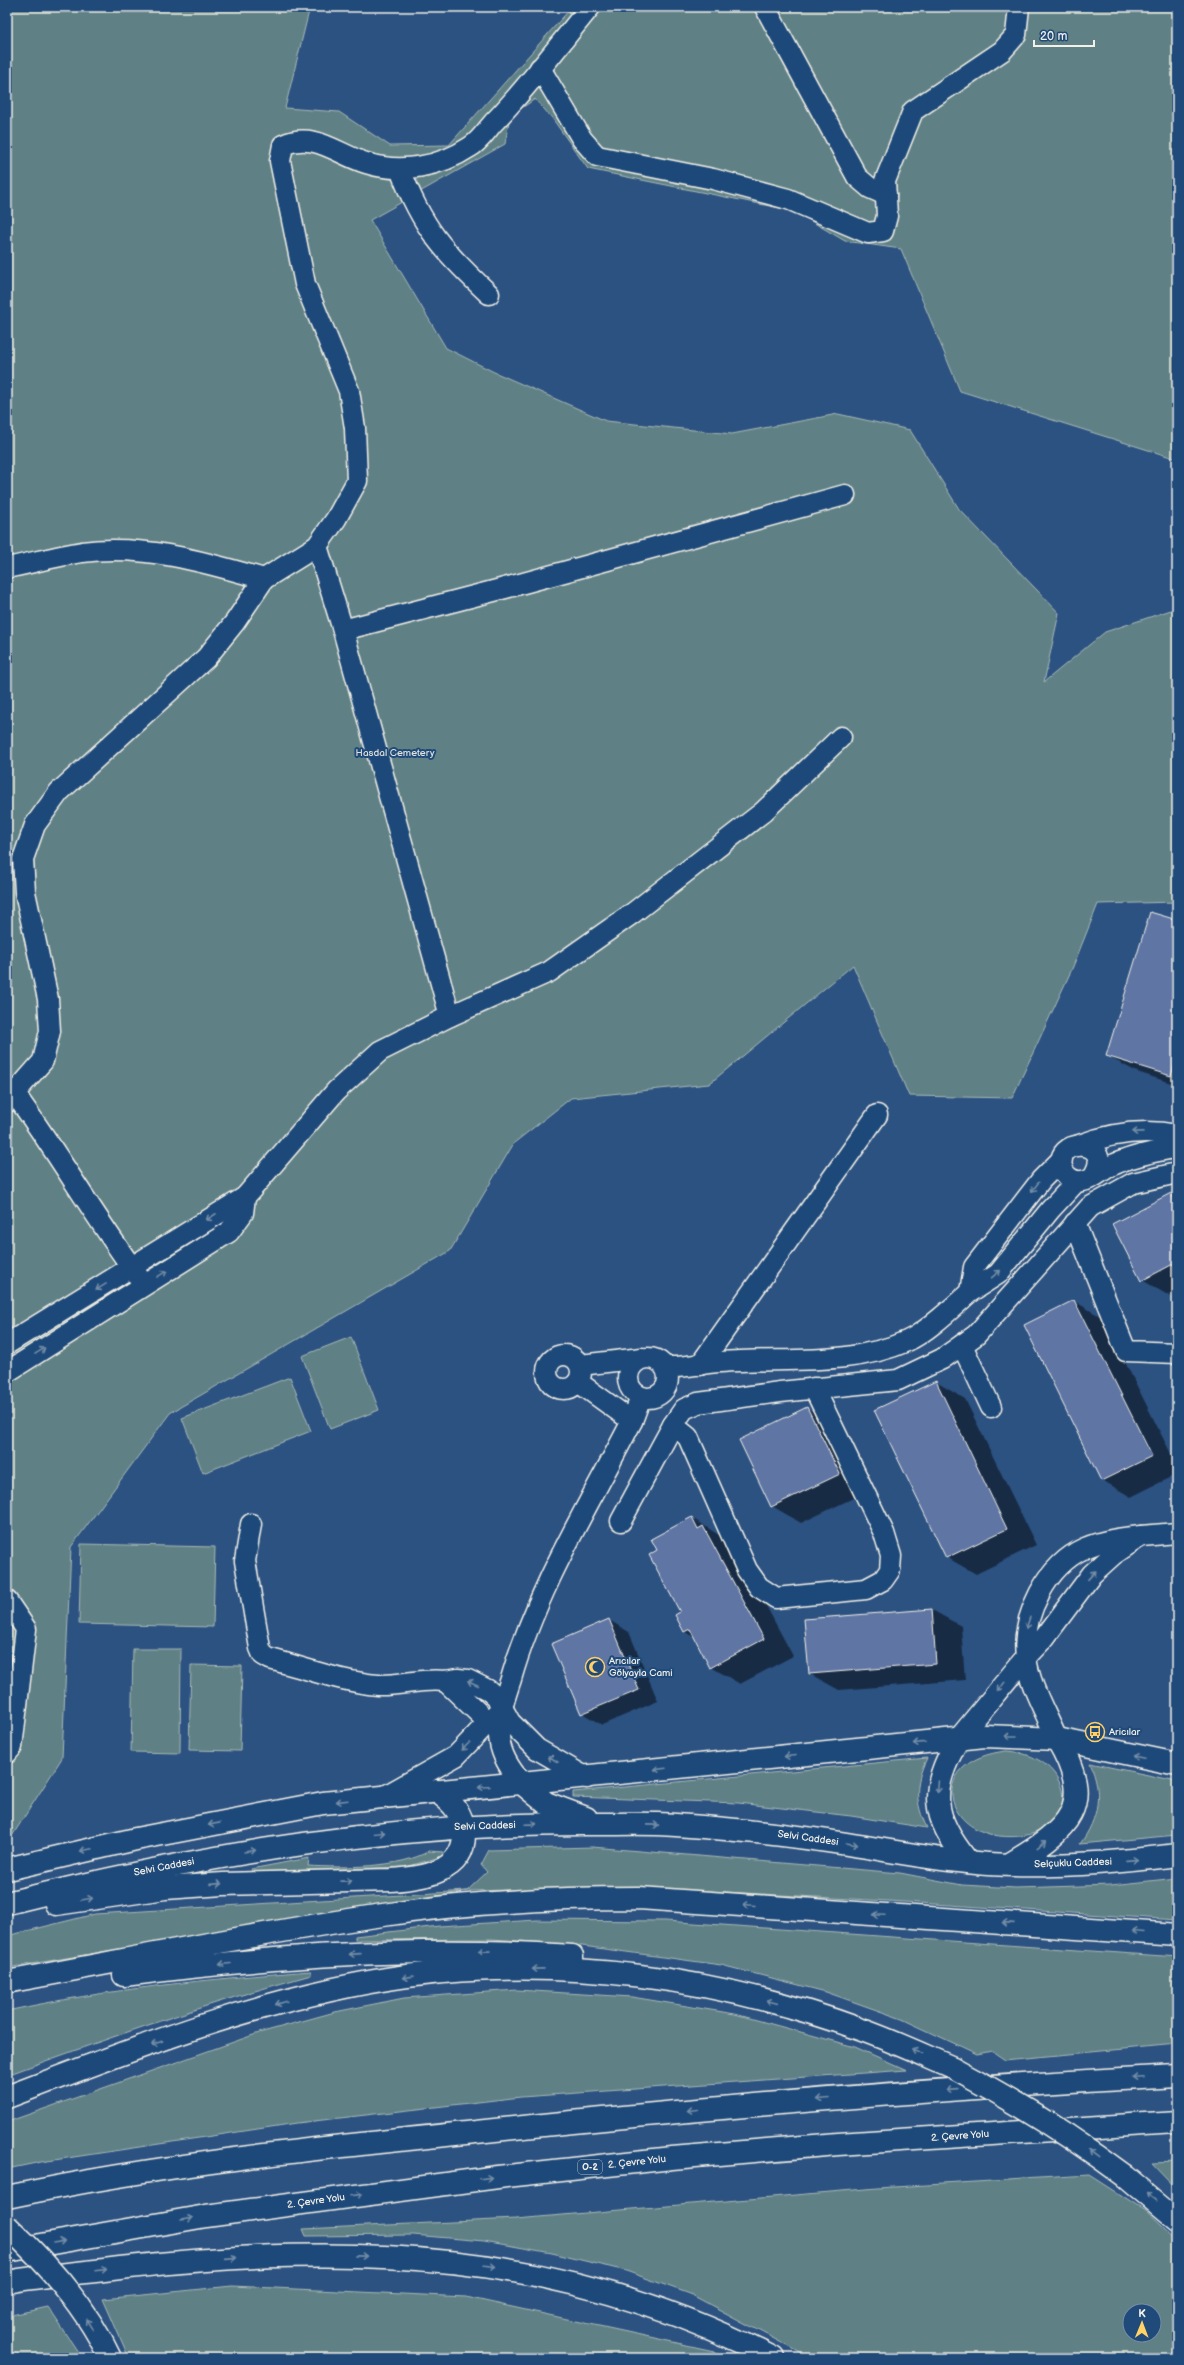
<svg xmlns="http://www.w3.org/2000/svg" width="1184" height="2365" viewBox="0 0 1184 2365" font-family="'Balsamiq Sans',sans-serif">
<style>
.green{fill:#5f8185;stroke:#aab9b6;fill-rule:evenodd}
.shadow{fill:#0007}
.building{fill:#5f74a4;stroke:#f4f1e8}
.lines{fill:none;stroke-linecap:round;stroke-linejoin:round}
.minor-casing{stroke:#f4f1e8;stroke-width:23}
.major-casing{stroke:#f4f1e8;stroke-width:25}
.highway-casing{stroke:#f4f1e8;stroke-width:25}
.minor{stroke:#1f4a7a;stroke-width:20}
.major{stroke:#1f4a7a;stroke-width:22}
.highway{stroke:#1f4a7a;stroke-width:22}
.major-bridge-casing{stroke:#f4f1e8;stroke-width:25;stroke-linecap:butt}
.highway-bridge-casing{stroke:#f4f1e8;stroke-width:25;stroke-linecap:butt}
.major-bridge{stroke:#1f4a7a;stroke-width:22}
.highway-bridge{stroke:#1f4a7a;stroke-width:22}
.oneway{stroke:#748da6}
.labels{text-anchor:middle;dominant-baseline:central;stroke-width:4;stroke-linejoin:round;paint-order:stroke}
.shield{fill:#1f4a7a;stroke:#b4bfc7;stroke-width:1}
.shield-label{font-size:9px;font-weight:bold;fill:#f4f1e8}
.park-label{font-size:10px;fill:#dee0d9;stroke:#1f4a7a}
.poi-label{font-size:10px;fill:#f4f1e8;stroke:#1f4a7a;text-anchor:start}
.street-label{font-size:10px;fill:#f4f1e8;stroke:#1f4a7a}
</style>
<rect width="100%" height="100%" fill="#2c5282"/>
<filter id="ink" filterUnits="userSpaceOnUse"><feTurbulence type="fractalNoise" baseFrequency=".025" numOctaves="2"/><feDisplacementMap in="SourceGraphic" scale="8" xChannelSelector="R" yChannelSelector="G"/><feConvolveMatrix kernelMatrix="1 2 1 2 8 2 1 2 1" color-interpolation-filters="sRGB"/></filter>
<g filter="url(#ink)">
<g class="green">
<path d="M7 7H310L285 108 339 112 390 146 449 145 572 7H1177V459L960 391 901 249 845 241 794 211 588 169 552 118 535 99 510 116 505 144 370 220 446 348 494 372 606 421 732 434 838 414 910 430 959 509 1059 613 1044 682 1105 632 1177 608V902L1098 904 1072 969 1012 1098 909 1096 853 965 709 1084 571 1098 514 1143 450 1251 170 1413 71 1547 62 1758 7 1844Z"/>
<path d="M351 1337 379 1410 330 1429 302 1356Z"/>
<path d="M290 1377 311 1431 203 1473 182 1418Z"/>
<path d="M81 1544 215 1547 213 1627 79 1624Z"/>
<path d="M133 1649H181L180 1753 131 1752Z"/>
<path d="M191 1665 242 1666 240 1751 189 1750Z"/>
<path d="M1006 1751C1074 1755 1083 1828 1021 1836 945 1845 920 1761 1006 1751Z"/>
<path d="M927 1758C914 1784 915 1803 927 1828L851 1816 738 1803 573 1797V1792Z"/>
<path d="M1090 1763 1177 1781V1835L1080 1844C1099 1818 1103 1792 1090 1763Z"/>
<path d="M592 1847 900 1873 962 1885 1016 1888 1111 1885 1177 1878V1920L889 1901 634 1887 467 1891 7 1968V1936L95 1914 467 1891 487 1872 481 1865 489 1850Z"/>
<path d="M429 1851 443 1852V1856L406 1867 252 1872 251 1869 309 1858 308 1866C342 1868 401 1868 429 1851Z"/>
<path d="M537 1920 665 1921 1177 1957V2044L1005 2060 992 2051 977 2054 902 2019 826 1992 721 1965 575 1945 492 1939 355 1940V1936L439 1926Z"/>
<path d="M311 1971V1975C208 2003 108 2038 7 2075V2011C107 1989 209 1979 311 1971Z"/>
<path d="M517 1990 632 1997 735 2014 855 2047 907 2070 521 2097 297 2123 41 2162 7 2169V2122L259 2033 335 2012 404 1998Z"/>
<path d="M1177 2162V2189L1152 2163Z"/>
<path d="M1090 2175 1146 2211 1177 2240V2358H810L690 2294 626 2271 552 2253 484 2241 413 2235 306 2236 303 2229 516 2219 877 2188ZM1130 2311H1154V2335H1130Z"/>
<path d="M232 2286 466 2297 714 2351 727 2358H129L103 2299Z"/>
<path d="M48 2307 82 2358H12L7 2354V2316Z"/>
</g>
<g class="shadow">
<path d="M1177 921V1085L1137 1072 1107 1056Z"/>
<path d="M1170 1195 1177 1198V1294L1171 1297 1142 1280Z"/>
<path d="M1074 1301 1103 1318 1177 1466V1474L1131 1497 1102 1480Z"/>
<path d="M936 1382 965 1399 1036 1545 976 1574 946 1557Z"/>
<path d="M807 1408 837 1425 868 1491 801 1523 772 1506Z"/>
<path d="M692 1518 733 1544 793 1656 740 1684 711 1667 696 1638 685 1632 682 1613 658 1551Z"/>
<path d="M932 1610 961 1626 965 1680 839 1690 810 1674Z"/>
<path d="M609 1620 629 1632 658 1701 602 1725 582 1713Z"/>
</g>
<g class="building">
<path d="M1150 912 1177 920V1055L1171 1076 1106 1056Z"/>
<path d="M1171 1193 1177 1206V1262L1141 1281 1112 1224Z"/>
<path d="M1074 1300 1152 1456 1101 1481 1024 1325Z"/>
<path d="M936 1381 1007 1529 946 1558 874 1410Z"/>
<path d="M807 1407 840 1474 771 1507 739 1440Z"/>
<path d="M692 1517 698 1529 703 1526 764 1639 710 1668 690 1629 684 1632 675 1615 680 1612 649 1555 657 1550 651 1539Z"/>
<path d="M932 1609 936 1664 809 1674 804 1619Z"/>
<path d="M609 1619 639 1690 581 1714 551 1644Z"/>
</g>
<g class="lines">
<defs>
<g id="minor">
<path d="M765 7 857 177 870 188 886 195"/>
<path d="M540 68 582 139 597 156 713 179 788 199 868 233 883 231 887 216 885 181 913 111 1002 51 1016 35 1019 7"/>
<path d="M400 169C422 228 444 252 489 294"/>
<path d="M317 546 343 630 450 1016"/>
<path d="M7 568C32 563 57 556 82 552 144 544 205 562 264 579"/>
<path d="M343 630 505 588 845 495"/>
<path d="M15 1094C59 1155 96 1219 140 1279"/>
<path d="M7 1102 43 1061 50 1031 48 999 25 892 23 859 35 825 59 792 206 658 235 622 264 579 317 546 336 519 357 481 355 428 349 391 305 284 280 161 283 145C314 131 337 154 366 163 400 174 440 167 470 147 479 142 486 131 493 123 528 87 558 46 590 7"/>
<path d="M1079 1145C1111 1133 1143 1128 1177 1135"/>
<path d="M1062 1159 1041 1180 974 1267 970 1292 998 1274 1050 1210 1077 1181"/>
<path d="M1094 1175C1116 1138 1050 1136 1063 1170 1066 1177 1074 1182 1082 1181 1093 1180 1104 1168 1115 1164 1134 1155 1156 1152 1177 1147"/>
<path d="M1075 1223 1126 1351 1177 1353"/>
<path d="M7 1344 245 1197 336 1091 380 1051 450 1016 549 972 633 913 763 812 841 737"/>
<path d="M962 1345 991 1407"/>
<circle cx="564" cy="1372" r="17"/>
<circle cx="648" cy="1378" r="20"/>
<path d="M580 1365 642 1358"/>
<path d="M700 1365 877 1115"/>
<path d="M666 1367C685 1368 701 1363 720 1362 782 1357 849 1367 907 1341 927 1332 953 1307 970 1292"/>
<path d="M7 1372 229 1232 243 1213 245 1197"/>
<path d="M578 1382 632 1421"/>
<path d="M673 1425 688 1437 747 1570 759 1587 776 1598 866 1589 883 1580 890 1570 891 1556 884 1533 814 1388"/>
<path d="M621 1521 673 1425 684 1409 698 1403 780 1392 898 1380 942 1359 976 1335 1090 1207 1133 1183 1177 1173"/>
<path d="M251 1524 245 1561 260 1648 263 1655 270 1659C305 1668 342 1682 378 1685 400 1686 422 1678 445 1681"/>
<path d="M1141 1536 1177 1533"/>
<path d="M7 1601 26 1629 12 1747 7 1753"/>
<path d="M488 1722 445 1681 458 1679 468 1680 488 1690 497 1698 510 1722 537 1749 587 1778"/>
<path d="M958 1739 1026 1657 1045 1637 1092 1574 1113 1555 1141 1536C1121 1538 1104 1540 1085 1548 1047 1565 1021 1616 1026 1657 1029 1685 1046 1713 1057 1739"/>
<path d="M523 1784C511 1771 500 1754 499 1736 498 1716 505 1697 511 1679 537 1588 589 1505 632 1421L641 1397"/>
<path d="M385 1796 456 1756 497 1713"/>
</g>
<g id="major">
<path d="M958 1739C929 1791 931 1815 968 1862"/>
<path d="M523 1784 546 1803 586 1818"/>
<path d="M1010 1864C1069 1829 1097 1806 1057 1739"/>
<path d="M7 1869 136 1839 323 1803 985 1736 1057 1739 1177 1764"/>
<path d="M7 1903C204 1854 395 1822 599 1824 624 1824 650 1823 676 1825 733 1829 790 1835 847 1844 893 1851 941 1861 988 1864 1051 1868 1114 1863 1177 1855"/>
<path d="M56 1904 165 1888 223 1884 391 1880C421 1878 465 1873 464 1833 463 1813 452 1802 436 1791"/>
</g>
<g id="highway">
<path d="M124 1975C272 1956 423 1945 572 1956"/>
<path d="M7 1982C132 1959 257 1933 383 1915 467 1902 554 1898 639 1898L1177 1935"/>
<path d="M7 2097C136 2048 269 1995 407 1976 561 1956 717 1977 862 2030 893 2041 923 2055 953 2068"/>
<path d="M1125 2176 1177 2220"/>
<path d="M7 2197C161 2164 319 2148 476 2132 709 2107 943 2088 1177 2076"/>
<path d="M7 2251 206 2216 498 2177 672 2158 838 2144 1177 2122"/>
<path d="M7 2282C44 2275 83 2273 120 2268 352 2242 561 2249 773 2358"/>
</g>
</defs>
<use href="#minor" class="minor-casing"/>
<use href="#major" class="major-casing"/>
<use href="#highway" class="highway-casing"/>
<use href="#minor" class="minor"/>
<use href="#major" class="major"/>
<use href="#highway" class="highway"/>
<defs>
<path id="major-bridge" d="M7 2226C47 2263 87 2308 110 2358"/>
<path id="highway-bridge" d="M953 2068C1014 2100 1070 2135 1125 2176"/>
</defs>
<use href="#major-bridge" class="major-bridge-casing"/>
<use href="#highway-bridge" class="highway-bridge-casing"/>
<use href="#major-bridge" class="major-bridge"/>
<use href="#highway-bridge" class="highway-bridge"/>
</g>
<defs><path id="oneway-shaft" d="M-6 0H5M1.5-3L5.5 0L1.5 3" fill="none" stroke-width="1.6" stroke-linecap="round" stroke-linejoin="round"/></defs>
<g class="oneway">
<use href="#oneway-shaft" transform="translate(1138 1132) rotate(179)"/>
<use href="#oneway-shaft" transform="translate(1035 1187) rotate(128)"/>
<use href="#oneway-shaft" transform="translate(211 1217) rotate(147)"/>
<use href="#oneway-shaft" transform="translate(162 1274) rotate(-32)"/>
<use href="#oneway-shaft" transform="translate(996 1274) rotate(-40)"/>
<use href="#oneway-shaft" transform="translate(101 1287) rotate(149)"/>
<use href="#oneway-shaft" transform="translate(40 1351) rotate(-32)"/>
<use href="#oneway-shaft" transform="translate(1092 1575) rotate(-47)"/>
<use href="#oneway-shaft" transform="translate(1028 1623) rotate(109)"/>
<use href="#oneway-shaft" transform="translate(473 1683) rotate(-156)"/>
<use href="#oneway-shaft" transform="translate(1001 1687) rotate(129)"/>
<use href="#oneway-shaft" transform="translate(1011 1736) rotate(-180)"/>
<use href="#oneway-shaft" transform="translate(919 1743) rotate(174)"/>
<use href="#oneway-shaft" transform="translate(466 1746) rotate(135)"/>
<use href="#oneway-shaft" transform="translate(790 1756) rotate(175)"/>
<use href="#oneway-shaft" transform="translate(1139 1757) rotate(-168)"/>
<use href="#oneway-shaft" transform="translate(553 1759) rotate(-147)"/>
<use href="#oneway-shaft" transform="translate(660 1769) rotate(173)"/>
<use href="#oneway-shaft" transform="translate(484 1787) rotate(175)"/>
<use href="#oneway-shaft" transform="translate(938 1787) rotate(94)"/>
<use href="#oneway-shaft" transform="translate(342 1801) rotate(173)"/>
<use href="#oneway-shaft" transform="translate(214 1824) rotate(169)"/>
<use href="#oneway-shaft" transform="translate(531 1824) rotate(-2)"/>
<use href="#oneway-shaft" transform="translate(653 1825) rotate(1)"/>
<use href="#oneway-shaft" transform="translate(379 1833) rotate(-5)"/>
<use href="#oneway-shaft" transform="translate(852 1844) rotate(9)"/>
<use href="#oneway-shaft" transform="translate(1042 1844) rotate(-37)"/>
<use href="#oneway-shaft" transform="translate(86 1850) rotate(168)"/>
<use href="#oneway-shaft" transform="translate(250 1851) rotate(-9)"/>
<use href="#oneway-shaft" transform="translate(1132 1860) rotate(-4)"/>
<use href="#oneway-shaft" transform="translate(346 1881) rotate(-1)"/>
<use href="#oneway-shaft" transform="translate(216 1884) rotate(-4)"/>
<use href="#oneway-shaft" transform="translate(87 1899) rotate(-9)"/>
<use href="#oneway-shaft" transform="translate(749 1905) rotate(-175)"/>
<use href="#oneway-shaft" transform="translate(879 1915) rotate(-177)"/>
<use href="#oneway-shaft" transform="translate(1008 1923) rotate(-176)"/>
<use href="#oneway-shaft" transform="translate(1138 1932) rotate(-175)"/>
<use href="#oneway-shaft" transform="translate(484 1951) rotate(-179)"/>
<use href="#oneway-shaft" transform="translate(355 1954) rotate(176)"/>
<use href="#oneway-shaft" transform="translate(225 1964) rotate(175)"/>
<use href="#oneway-shaft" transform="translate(538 1969) rotate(179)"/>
<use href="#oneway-shaft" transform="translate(408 1977) rotate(172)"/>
<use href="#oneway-shaft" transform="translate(772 2002) rotate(-165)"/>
<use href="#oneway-shaft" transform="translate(281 2003) rotate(164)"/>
<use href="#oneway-shaft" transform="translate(157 2043) rotate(160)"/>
<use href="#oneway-shaft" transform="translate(917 2052) rotate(-156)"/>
<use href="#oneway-shaft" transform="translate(1138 2078) rotate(177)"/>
<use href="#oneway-shaft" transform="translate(952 2090) rotate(176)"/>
<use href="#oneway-shaft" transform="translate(823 2099) rotate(175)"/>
<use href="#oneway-shaft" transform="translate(693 2110) rotate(175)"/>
<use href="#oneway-shaft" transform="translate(1093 2153) rotate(-143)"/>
<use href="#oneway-shaft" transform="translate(486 2178) rotate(-7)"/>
<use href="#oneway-shaft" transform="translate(357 2195) rotate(-7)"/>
<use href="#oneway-shaft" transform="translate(1152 2197) rotate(-142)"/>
<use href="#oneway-shaft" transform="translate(187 2219) rotate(-10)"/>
<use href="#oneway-shaft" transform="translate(59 2242) rotate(-10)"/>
<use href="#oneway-shaft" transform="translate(361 2256) rotate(1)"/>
<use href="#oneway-shaft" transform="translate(231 2258) rotate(-4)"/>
<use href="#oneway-shaft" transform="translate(490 2266) rotate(7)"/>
<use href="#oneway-shaft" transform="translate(101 2270) rotate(-7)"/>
<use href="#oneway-shaft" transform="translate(90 2324) rotate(-122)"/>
</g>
</g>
<defs>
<symbol id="mosque-ring" viewBox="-11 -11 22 22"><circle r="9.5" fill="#1f4a7a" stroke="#ffd166" stroke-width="1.5"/><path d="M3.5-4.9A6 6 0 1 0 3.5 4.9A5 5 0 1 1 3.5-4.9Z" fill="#ffd166"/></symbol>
<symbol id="bus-ring" viewBox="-11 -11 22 22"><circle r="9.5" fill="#1f4a7a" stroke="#ffd166" stroke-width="1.5"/><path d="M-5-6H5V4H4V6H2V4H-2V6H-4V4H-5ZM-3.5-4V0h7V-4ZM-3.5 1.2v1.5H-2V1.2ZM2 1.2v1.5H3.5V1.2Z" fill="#ffd166"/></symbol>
</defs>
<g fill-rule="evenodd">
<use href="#mosque-ring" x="584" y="1656" width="22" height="22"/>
<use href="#bus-ring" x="1084" y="1721" width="22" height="22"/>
</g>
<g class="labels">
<rect class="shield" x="578" y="2160" width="24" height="14" rx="3"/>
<g class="shield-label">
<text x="590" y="2167">O-2</text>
</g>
<g class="park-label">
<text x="395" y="753">Hasdal Cemetery</text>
</g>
<g class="poi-label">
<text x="609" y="1661">Arıcılar<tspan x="609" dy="12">Gölyayla Cami</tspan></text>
<text x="1109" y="1732">Aricılar</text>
</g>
<g class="street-label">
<text transform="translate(485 1826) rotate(-2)">Selvi Caddesi</text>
<text transform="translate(808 1838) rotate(8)">Selvi Caddesi</text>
<text transform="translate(1073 1863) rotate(-2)">Selçuklu Caddesi</text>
<text transform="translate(164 1867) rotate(-11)">Selvi Caddesi</text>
<text transform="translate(960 2136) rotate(-4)">2. Çevre Yolu</text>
<text transform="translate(637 2162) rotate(-6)">2. Çevre Yolu</text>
<text transform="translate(316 2201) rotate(-8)">2. Çevre Yolu</text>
</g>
</g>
<rect width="1184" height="2365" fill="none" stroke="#1f4a7a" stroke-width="24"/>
<rect x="12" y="12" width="1160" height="2341" fill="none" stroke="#f4f1e8" stroke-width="1.5" filter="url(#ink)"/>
<g transform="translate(1142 2323) rotate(1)"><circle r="19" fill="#1f4a7a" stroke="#748da6"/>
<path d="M0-3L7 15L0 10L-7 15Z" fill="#ffd166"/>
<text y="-6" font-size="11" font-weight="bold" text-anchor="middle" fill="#f4f1e8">K</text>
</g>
<path d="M1034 40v6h60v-6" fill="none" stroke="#f4f1e8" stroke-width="2"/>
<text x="1040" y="40" font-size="12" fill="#f4f1e8" stroke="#1f4a7a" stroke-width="3" paint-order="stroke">20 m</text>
</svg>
